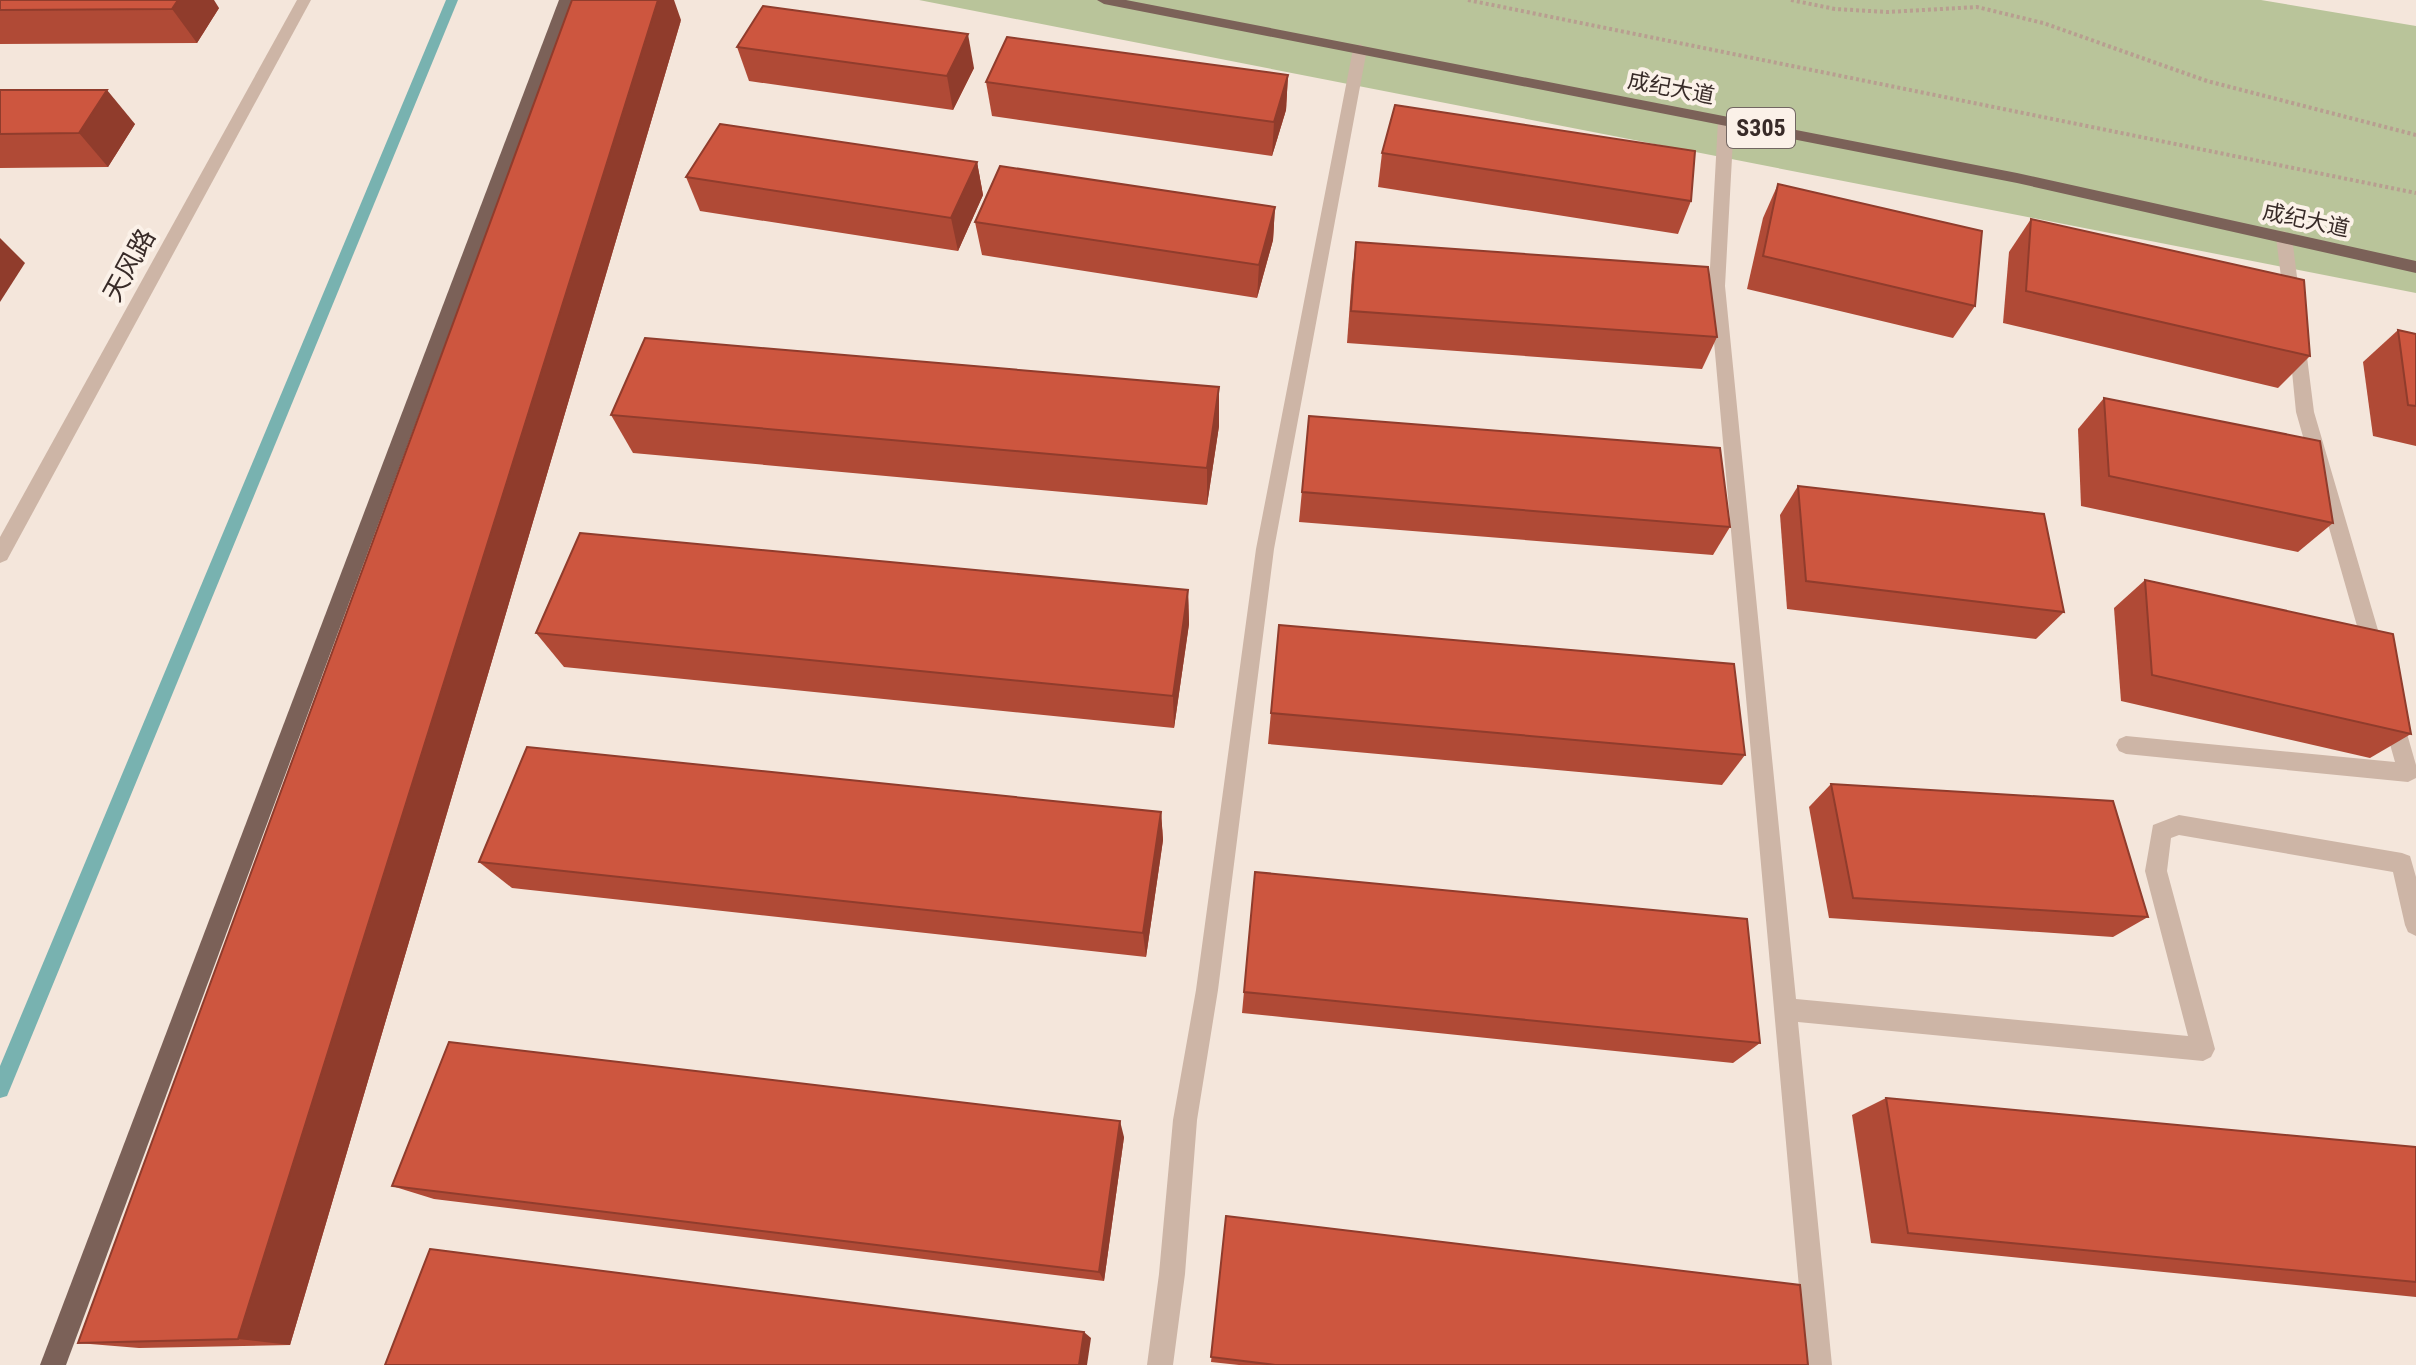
<svg xmlns="http://www.w3.org/2000/svg" width="2416" height="1365" viewBox="0 0 2416 1365" font-family="'Roboto Condensed','Noto Sans SC',sans-serif">
<style>
.green{fill:#b9c49a}
.lines{fill:none;stroke-linecap:round;stroke-linejoin:round}
.stream{fill:#78b2b0;fill-rule:evenodd}
.path{stroke:#b89e90;stroke-width:4;stroke-dasharray:3 3;stroke-linecap:butt}
.minor{fill:#cdb5a6;fill-rule:evenodd}
.major{fill:#7b6158;fill-rule:evenodd}
.wall{fill:#b04a36}
.shaded-wall{fill:#903c2c}
.building{fill:#cd563f;stroke:#903c2c;stroke-width:2}
.labels{text-anchor:middle;dominant-baseline:central;stroke-width:8;stroke-linejoin:round;paint-order:stroke}
.far-street-label{font-size:22px;fill:#382b28;stroke:#fbf1e8}
.shield{fill:#fbf1e8;stroke:#726662;stroke-width:2}
.shield-label{font-size:24px;font-weight:bold;fill:#382b28}
.street-label{font-size:26px;fill:#382b28;stroke:#fbf1e8}
</style>
<rect width="100%" height="100%" fill="#f4e6db"/>
<path class="green" d="M919 0H2261L2416 26V293Z"/>
<g class="lines">
<path class="stream" d="M446 0H458L7 1096 0 1098V1066Z"/>
<g class="path">
<path d="M1468 0 2416 193"/>
<path d="M1791 0 1835 9 1887 12 1977 7 2043 23 2207 81 2416 135"/>
</g>
<g class="minor">
<path d="M297 0H311L7 560 0 563V537Z"/>
<path d="M1360 44 1367 49 1274 549 1218 990 1197 1120 1185 1274 1173 1365H1147L1159 1274 1173 1120 1196 990 1256 549 1353 49Z"/>
<path d="M1726 116 1734 121 1725 286 1796 999 2188 1036 2145 871 2153 825 2179 815 2402 853 2410 856 2416 877V936L2408 932 2405 925 2393 872 2179 835 2171 838 2167 871 2215 1049 2211 1057 2203 1061 1798 1022 1832 1365H1806L1709 286 1718 121Z"/>
<path d="M2284 231 2292 237 2300 301 2292 307 2284 301 2276 237Z"/>
<path d="M2297 335 2305 341 2314 412 2385 654 2382 660 2375 662 2368 660 2365 654 2296 412 2289 341Z"/>
<path d="M2392 707 2399 710 2402 716 2416 765V778L2408 782 2126 754 2119 751 2116 745 2119 739 2126 736 2395 762 2382 716 2385 710Z"/>
</g>
<g class="major">
<path d="M559 0H573L66 1365H40Z"/>
<path d="M1097 0H1126L2017 173 2416 261V273L2017 183 1104 4Z"/>
</g>
</g>
<g class="wall">
<path d="M0 0 219 8 197 43 0 44Z"/>
<path d="M681 20 290 1345 139 1348 78 1343Z"/>
<path d="M737 47 974 68 953 110 749 81Z"/>
<path d="M1288 75 1286 110 1272 156 992 116 986 82Z"/>
<path d="M0 90 135 124 108 167 0 168Z"/>
<path d="M1382 153 1691 201 1678 234 1378 187Z"/>
<path d="M977 162 983 195 958 251 700 211 686 177Z"/>
<path d="M1778 184 1975 306 1953 338 1747 289 1763 218Z"/>
<path d="M1275 207 1273 240 1257 298 982 255 975 222Z"/>
<path d="M2031 219 2310 356 2278 388 2003 323 2009 252Z"/>
<path d="M1356 242 1717 337 1702 369 1347 343 1352 275Z"/>
<path d="M2398 330 2416 334V446L2373 436 2363 362Z"/>
<path d="M2104 398 2333 523 2298 552 2081 506 2078 429Z"/>
<path d="M611 415 1219 426 1207 505 633 453Z"/>
<path d="M1309 416 1730 527 1713 555 1299 522Z"/>
<path d="M1798 486 2064 612 2036 639 1787 609 1780 515Z"/>
<path d="M2145 580 2411 734 2370 758 2121 701 2114 608Z"/>
<path d="M1188 590 1189 624 1174 728 564 667 536 633Z"/>
<path d="M1279 625 1745 755 1722 785 1268 744Z"/>
<path d="M1831 784 2148 917 2113 937 1829 918 1809 807Z"/>
<path d="M1161 812 1163 840 1146 957 512 888 479 862Z"/>
<path d="M1255 872 1760 1043 1733 1063 1242 1013Z"/>
<path d="M1886 1098 2416 1147V1297L1871 1243 1852 1115Z"/>
<path d="M1124 1137 1104 1281 434 1199 392 1186Z"/>
<path d="M1226 1216 1808 1365H1239L1211 1362Z"/>
</g>
<g class="shaded-wall">
<path d="M178 0H214L219 8 197 43 172 9Z"/>
<path d="M658 0H674L681 20 290 1345 238 1339Z"/>
<path d="M968 34 974 68 953 110 947 76Z"/>
<path d="M1288 75 1286 110 1272 156 1274 122Z"/>
<path d="M107 90 135 124 108 167 79 133Z"/>
<path d="M977 162 983 195 958 251 951 218Z"/>
<path d="M1275 207 1273 240 1257 298 1259 265Z"/>
<path d="M0 238 25 263 0 302Z"/>
<path d="M1219 387V426L1207 505V468Z"/>
<path d="M1188 590 1189 624 1174 728 1173 696Z"/>
<path d="M1161 812 1163 840 1146 957 1143 933Z"/>
<path d="M1120 1121 1124 1137 1104 1281 1099 1272Z"/>
<path d="M1084 1332 1091 1338 1087 1365H1079Z"/>
</g>
<g class="building">
<path d="M0 0H178L172 9 0 10Z"/>
<path d="M572 0H658L238 1339 78 1343Z"/>
<path d="M763 6 968 34 947 76 737 47Z"/>
<path d="M1007 37 1288 75 1274 122 986 82Z"/>
<path d="M0 90H107L79 133 0 134Z"/>
<path d="M1395 105 1695 151 1691 201 1382 153Z"/>
<path d="M720 124 977 162 951 218 686 177Z"/>
<path d="M1000 166 1275 207 1259 265 975 222Z"/>
<path d="M1778 184 1982 231 1975 306 1763 256Z"/>
<path d="M2031 219 2304 280 2310 356 2026 291Z"/>
<path d="M1356 242 1708 267 1717 337 1351 311Z"/>
<path d="M2398 330 2416 334V406L2408 405Z"/>
<path d="M645 338 1219 387 1207 468 611 415Z"/>
<path d="M2104 398 2320 441 2333 523 2109 476Z"/>
<path d="M1309 416 1720 448 1730 527 1302 492Z"/>
<path d="M1798 486 2044 514 2064 612 1806 581Z"/>
<path d="M580 533 1188 590 1173 696 536 633Z"/>
<path d="M2145 580 2393 634 2411 734 2152 675Z"/>
<path d="M1279 625 1734 664 1745 755 1271 713Z"/>
<path d="M527 747 1161 812 1143 933 479 862Z"/>
<path d="M1831 784 2113 801 2148 917 1853 898Z"/>
<path d="M1255 872 1747 919 1760 1043 1244 992Z"/>
<path d="M449 1042 1120 1121 1099 1272 392 1186Z"/>
<path d="M1886 1098 2416 1147V1282L1908 1233Z"/>
<path d="M1226 1216 1800 1285 1808 1365H1275L1211 1357Z"/>
<path d="M430 1249 1084 1332 1079 1365H385Z"/>
</g>
<g class="labels">
<g class="far-street-label">
<text transform="translate(1671 88) rotate(11)">成纪大道</text>
<text transform="translate(2306 220) rotate(12)">成纪大道</text>
</g>
<rect class="shield" x="1727" y="108" width="68" height="40" rx="6"/>
<g class="shield-label">
<text x="1761" y="128">S305</text>
</g>
<g class="street-label">
<text transform="translate(129 265) rotate(-61)">天风路</text>
</g>
</g>
</svg>
